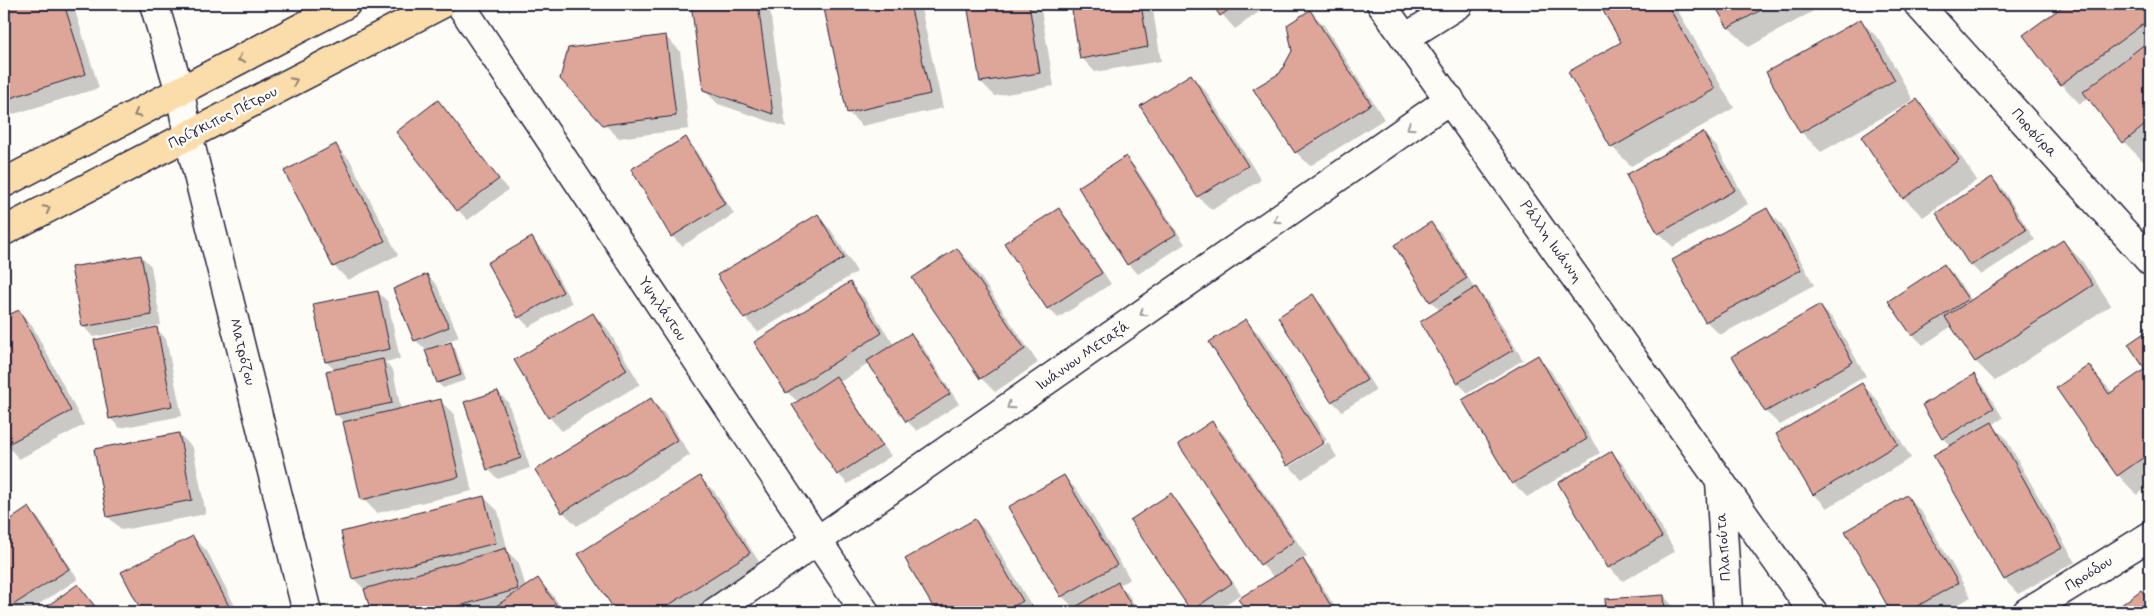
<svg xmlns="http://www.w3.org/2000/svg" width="2154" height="616" viewBox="0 0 2154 616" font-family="Mynerve,sans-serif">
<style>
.shadow{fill:#0003}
.building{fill:#dea599;stroke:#22223b}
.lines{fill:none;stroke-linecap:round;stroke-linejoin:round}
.minor-casing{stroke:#22223b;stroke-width:31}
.major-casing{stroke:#22223b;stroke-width:31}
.minor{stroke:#fdfcf7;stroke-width:28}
.major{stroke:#fbddab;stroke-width:28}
.oneway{stroke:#8e8073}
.oneway2{stroke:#9a9aa2}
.labels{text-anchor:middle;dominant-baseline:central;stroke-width:5;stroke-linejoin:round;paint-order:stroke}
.street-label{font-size:15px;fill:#22223b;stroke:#fdfcf7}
</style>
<rect width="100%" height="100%" fill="#fdfcf7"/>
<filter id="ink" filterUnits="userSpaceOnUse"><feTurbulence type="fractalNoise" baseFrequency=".02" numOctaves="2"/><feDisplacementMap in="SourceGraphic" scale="10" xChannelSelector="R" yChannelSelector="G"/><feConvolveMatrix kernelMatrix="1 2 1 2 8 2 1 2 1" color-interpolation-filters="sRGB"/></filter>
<g filter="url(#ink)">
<g class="shadow">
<path d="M4 4H73L99 88 4 117Z"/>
<path d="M701 4H764L770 10 786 127 718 104 704 90 692 5Z"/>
<path d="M824 4H920L943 108 862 126 848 112Z"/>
<path d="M968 4H1040L1054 86 995 96 981 82Z"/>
<path d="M1072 4H1152L1161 61 1095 72 1082 58Z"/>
<path d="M1213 4H1270L1235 29Z"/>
<path d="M1601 4H1674L1734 108 1631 166 1612 147 1623 42Z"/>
<path d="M1716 4H1814L1817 9 1749 47 1729 28Z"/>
<path d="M2050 4H2150V155L2143 161 2124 142 2089 97 2080 104 2061 84 2058 12Z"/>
<path d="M1310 11 1324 25 1384 119 1310 166 1296 152 1281 74 1294 51Z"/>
<path d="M1861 21 1880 40 1913 100 1821 152 1801 132Z"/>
<path d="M666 37 680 51 689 129 619 138 604 124Z"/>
<path d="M1191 76 1205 90 1261 180 1212 210 1198 197 1142 106Z"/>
<path d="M438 101 508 190 468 220 458 210Z"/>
<path d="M1916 101 1936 120 1977 180 1923 217 1904 198Z"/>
<path d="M1703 133 1717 147 1748 204 1673 247 1659 233Z"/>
<path d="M685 139 695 149 734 214 682 246 672 236Z"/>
<path d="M336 146 350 160 398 255 348 280 334 266 285 172Z"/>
<path d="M1126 158 1136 168 1185 244 1138 274 1128 264Z"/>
<path d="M1992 178 2002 188 2035 240 1981 275 1971 265Z"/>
<path d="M1058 209 1068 219 1111 284 1058 318 1048 308Z"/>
<path d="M1767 210 1781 224 1814 285 1720 335 1706 321 1674 260Z"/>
<path d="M817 216 831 230 857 272 758 332 745 318Z"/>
<path d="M1431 223 1441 233 1475 289 1486 299 1523 360 1468 393 1458 383 1422 322 1440 311 1431 301Z"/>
<path d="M532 239 542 249 572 303 529 327 519 317Z"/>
<path d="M2063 241 2082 261 2111 305 1995 381 1976 362 1952 326 1923 345 1913 335 1944 265 1954 275 1972 301Z"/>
<path d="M957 249 971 263 1038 363 995 392 981 378Z"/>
<path d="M141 256 151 266 161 325 93 337 83 326Z"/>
<path d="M427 275 437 285 459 337 441 344V346L450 343 455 348 466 380 443 388 438 383 427 350 416 341 394 289Z"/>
<path d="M850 284 864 298 894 345 911 334 921 344 959 404 917 431 907 421 870 363 840 382 891 456 848 484 838 474 794 405 798 402 787 392Z"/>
<path d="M378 292 388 302 400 359 385 362 393 370 401 410 440 401 454 414 472 491 377 513 363 499 345 423 336 414 335 370 326 362 314 305Z"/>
<path d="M1313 296 1323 306 1376 390 1342 411 1332 401 1279 317Z"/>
<path d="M1820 306 1834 320 1866 376 1780 425 1766 412 1734 356Z"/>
<path d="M19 311 32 325 84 425 19 459 4 442V319Z"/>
<path d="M593 314 607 328 640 384 562 431 549 417Z"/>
<path d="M1246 321 1260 335 1327 440 1290 463V466L1328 442 1337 457 1302 479 1288 465 1211 343Z"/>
<path d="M156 328 166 339 182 416 120 428 110 418Z"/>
<path d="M2150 330V485L2137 495 2118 475 2088 366 2113 393 2147 369 2129 344Z"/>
<path d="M1537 357 1551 371 1600 453 1527 497 1513 483Z"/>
<path d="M1973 375 1983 385 2003 418 1992 425 2005 437 2075 562 2018 594 2005 580 1951 446 1943 438Z"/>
<path d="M1862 385 1876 398 1911 458 1827 508 1814 494Z"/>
<path d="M498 392 508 402 530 468 498 479 488 469Z"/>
<path d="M650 399 664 413 690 455 577 526 563 512Z"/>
<path d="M1212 422 1225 436 1307 556 1302 560 1313 571 1338 612H1248L1240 599 1275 578 1261 564Z"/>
<path d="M179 434 193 448 206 514 122 530 108 517Z"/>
<path d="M1612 453 1626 467 1675 551 1623 581 1609 568 1560 484Z"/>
<path d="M1064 477 1078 491 1130 579 1119 585 1128 594 1139 612H1069L1075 609 1062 596Z"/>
<path d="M700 478 714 491 763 568 693 612H617L580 554Z"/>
<path d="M1170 494 1180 504 1241 594 1214 612H1194L1192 610 1131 520Z"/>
<path d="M484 497 498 511 508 552 519 563 526 588 538 580 552 594 564 612H372L367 592 354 579 342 533Z"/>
<path d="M1907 497 1921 511 1971 597 1945 612H1893L1847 532Z"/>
<path d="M29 509 39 519 78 579 27 612H17L4 595V525Z"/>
<path d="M975 520 989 534 1035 612H938L907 560Z"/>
<path d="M193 537 207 551 238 612H143L123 572Z"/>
<path d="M78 586 101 612H41Z"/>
<path d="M2141 591 2150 600V612H2114Z"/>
<path d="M1664 596 1678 612H1607V600Z"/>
</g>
<g class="building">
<path d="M4 4H64L86 74 4 100Z"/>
<path d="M691 4H758L773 114 703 90Z"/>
<path d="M823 4H910L930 94 847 113Z"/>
<path d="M967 4H1029L1040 73 980 82Z"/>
<path d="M1071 4H1141L1148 47 1080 59Z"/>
<path d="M1212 4H1237L1220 16Z"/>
<path d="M1599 4H1667L1715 89 1611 148 1568 72 1621 42Z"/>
<path d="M1714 4H1772L1728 28Z"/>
<path d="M2066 4H2150V19L2060 85 2023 35Z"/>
<path d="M1310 10 1371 104 1295 153 1253 89 1280 73 1292 51 1287 25Z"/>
<path d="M1861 19 1895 80 1800 133 1766 72Z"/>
<path d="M666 35 676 116 603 125 560 79 568 48Z"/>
<path d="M2150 40V121L2123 143 2083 92Z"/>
<path d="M1191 74 1248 166 1197 197 1140 106Z"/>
<path d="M1917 99 1959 160 1903 199 1861 137Z"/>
<path d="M438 100 499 179 457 211 396 132Z"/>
<path d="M1703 132 1735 190 1658 234 1626 175Z"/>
<path d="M686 137 725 204 671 237 631 169Z"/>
<path d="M336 144 385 241 333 267 284 171Z"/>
<path d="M1126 156 1176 234 1127 265 1078 187Z"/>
<path d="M2150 163V179L2142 170Z"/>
<path d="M1992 177 2026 230 1970 266 1936 213Z"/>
<path d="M1059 208 1102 273 1047 309 1004 243Z"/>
<path d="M1767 208 1801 270 1705 322 1672 260Z"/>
<path d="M818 214 844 258 744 319 717 275Z"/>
<path d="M1431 222 1467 278 1430 302 1394 245Z"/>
<path d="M532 237 563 292 518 318 487 263Z"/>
<path d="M2063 240 2093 285 1975 362 1945 317Z"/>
<path d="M957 248 1025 349 980 379 912 278Z"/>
<path d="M141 255 152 315 82 327 71 267Z"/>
<path d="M1944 264 1968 299 1912 336 1888 301Z"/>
<path d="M427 274 449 327 414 341 393 289Z"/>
<path d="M850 282 882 333 786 393 754 342Z"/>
<path d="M1476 287 1513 350 1457 383 1420 322Z"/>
<path d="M378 291 390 349 325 362 313 304Z"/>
<path d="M1313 294 1367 380 1331 402 1278 317Z"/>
<path d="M1820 305 1853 362 1765 412 1732 356Z"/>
<path d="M19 310 71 411 4 446V317Z"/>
<path d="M593 313 627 370 548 418 514 360Z"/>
<path d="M1246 319 1324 443 1287 466 1209 342Z"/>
<path d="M157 327 172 406 109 419 94 340Z"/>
<path d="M2150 329V453L2117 476 2056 388 2089 365 2109 394 2145 369 2128 344Z"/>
<path d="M911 333 950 394 906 422 867 361Z"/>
<path d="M451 342 461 375 437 383 425 350Z"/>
<path d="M1538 355 1587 439 1512 484 1462 400Z"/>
<path d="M383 359 392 403 335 415 326 371Z"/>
<path d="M1974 374 1994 408 1942 439 1922 405Z"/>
<path d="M836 376 882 446 837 475 792 405Z"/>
<path d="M1862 383 1898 444 1813 495 1776 434Z"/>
<path d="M498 391 521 458 487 470 464 402Z"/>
<path d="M651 398 677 440 562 513 535 470Z"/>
<path d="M441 399 459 477 361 500 343 422Z"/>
<path d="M1212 421 1294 541 1260 565 1178 444Z"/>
<path d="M1992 422 2062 548 2004 580 1933 455Z"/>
<path d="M179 433 192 500 107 517 94 449Z"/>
<path d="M1612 451 1662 537 1608 568 1558 483Z"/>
<path d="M1064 475 1117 565 1061 597 1008 507Z"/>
<path d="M700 476 750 553 658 612H616L578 554Z"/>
<path d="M1171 493 1232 583 1191 611 1130 520Z"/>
<path d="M1907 495 1958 583 1907 612H1891L1845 531Z"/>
<path d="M484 496 496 543 352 579 341 532Z"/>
<path d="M29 507 69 569 10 607 4 597V524Z"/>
<path d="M975 519 1023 601 1003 612H936L905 559Z"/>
<path d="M193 536 232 612H142L121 572Z"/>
<path d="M506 548 518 589 439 612H371L364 589Z"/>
<path d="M1303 559 1334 611 1247 612 1238 599Z"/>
<path d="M538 578 561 612H487Z"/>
<path d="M1118 582 1135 612H1067Z"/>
<path d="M78 584 99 612H39Z"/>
<path d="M2141 590 2150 601V612H2112Z"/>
<path d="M1664 595 1665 612H1606L1605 599Z"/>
</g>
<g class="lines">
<defs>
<g id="minor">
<path d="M154 4 180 92 188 135 307 612"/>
<path d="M460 4 865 612"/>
<path d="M1381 4 1813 612"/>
<path d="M1918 4 2150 261"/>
<path d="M1405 38 1459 4"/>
<path d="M1720 481 1728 612"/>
<path d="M715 612 1450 99"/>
<path d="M2027 612 2150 536"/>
</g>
<g id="major">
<path d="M4 183 346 4"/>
<path d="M4 231 442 4"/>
</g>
</defs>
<use href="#minor" class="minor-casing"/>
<use href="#major" class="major-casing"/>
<use href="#minor" class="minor"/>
<use href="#major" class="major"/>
</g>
<defs><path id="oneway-chevron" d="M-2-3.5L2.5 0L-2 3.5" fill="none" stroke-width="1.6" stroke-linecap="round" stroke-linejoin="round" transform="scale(1.25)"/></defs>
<g class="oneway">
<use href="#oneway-chevron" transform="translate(241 59) rotate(152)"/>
<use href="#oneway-chevron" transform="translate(294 81) rotate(-27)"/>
<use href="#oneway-chevron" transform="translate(137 114) rotate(152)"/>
<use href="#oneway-chevron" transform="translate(47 209) rotate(-28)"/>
</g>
<g class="oneway2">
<use href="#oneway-chevron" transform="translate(1410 127) rotate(145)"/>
<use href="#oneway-chevron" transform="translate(1277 220) rotate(145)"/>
<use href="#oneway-chevron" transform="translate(1143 313) rotate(145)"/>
<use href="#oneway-chevron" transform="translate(1010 406) rotate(145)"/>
</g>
</g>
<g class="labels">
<g class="street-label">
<text transform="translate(223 118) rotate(-27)">Πρίγκιπος Πέτρου</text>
<text transform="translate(2034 133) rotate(48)">Πορφύρα</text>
<text transform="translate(1551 242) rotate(55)">Ράλλη Ιωάννη</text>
<text transform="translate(662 309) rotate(56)">Υψηλάντου</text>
<text transform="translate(242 352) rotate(76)">Ματρόζου</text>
<text transform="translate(1083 356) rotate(-35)">Ιωάννου Μεταξά</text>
<text transform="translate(1724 547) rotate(-94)">Πλαπούτα</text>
<text transform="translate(2089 574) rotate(-32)">Προόδου</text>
</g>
</g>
<rect width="2154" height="616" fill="none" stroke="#fdfcf7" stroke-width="20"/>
<rect x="10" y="10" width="2134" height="596" fill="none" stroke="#22223b" stroke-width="2" filter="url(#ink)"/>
</svg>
